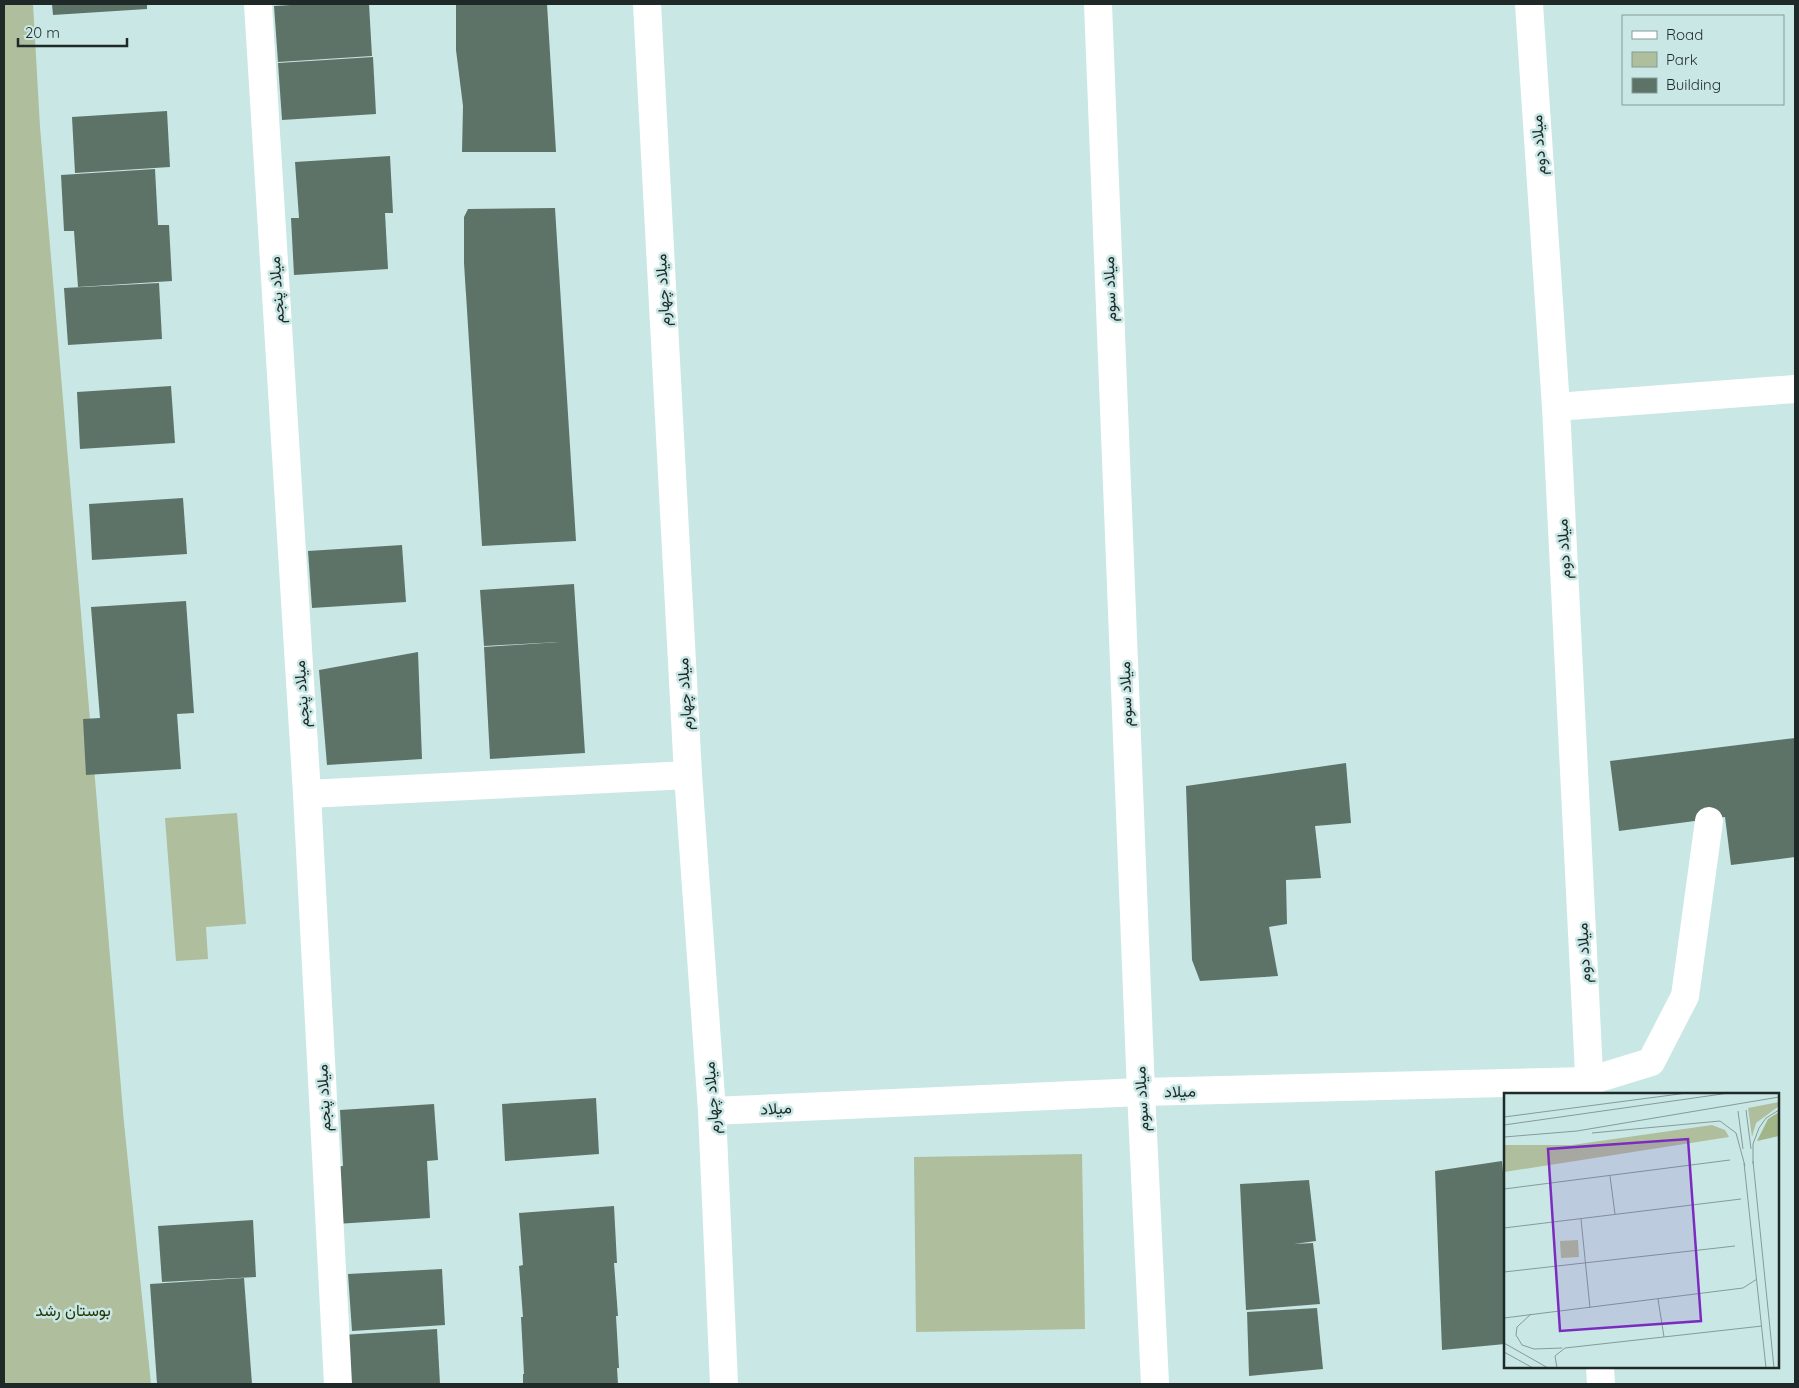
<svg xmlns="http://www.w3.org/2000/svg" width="1799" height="1388" viewBox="0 0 1799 1388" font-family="Quicksand,Vazirmatn,sans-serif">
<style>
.green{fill:#afbe9d}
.building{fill:#5e7367}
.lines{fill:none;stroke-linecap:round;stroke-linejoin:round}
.minor{stroke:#fff;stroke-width:28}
.labels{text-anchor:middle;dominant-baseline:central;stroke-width:5;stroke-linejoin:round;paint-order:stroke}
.street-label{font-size:16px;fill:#1e2928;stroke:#c9e7e5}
.park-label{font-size:16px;fill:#223400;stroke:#c9e7e5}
.inset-road{fill:none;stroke:#859b99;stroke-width:1}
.view{fill:#7b2cbf;fill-opacity:0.15;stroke:#7b2cbf;stroke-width:2.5}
.inset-edge{fill:none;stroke:#1e2928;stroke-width:2.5}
</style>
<rect width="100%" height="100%" fill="#c9e7e5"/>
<g class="green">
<path d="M4 4H33L40 127 124 1123 151 1384H4Z"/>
<path d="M237 813 246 924 206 927 208 959 176 961 165 818Z"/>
<path d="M1082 1154 1085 1329 916 1332 914 1157Z"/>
</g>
<g class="building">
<path d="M52 4H147V9L53 15Z"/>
<path d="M306 4H369L372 56 278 62 274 6Z"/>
<path d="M456 4H547L556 152H462L463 106 456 50Z"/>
<path d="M373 57 376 114 282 120 278 63Z"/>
<path d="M167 111 170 167 75 173 72 117Z"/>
<path d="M390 156 393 213H385L388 269 294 275 291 218H299L295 162Z"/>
<path d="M155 169 158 225H169L172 281 78 287 74 231H64L61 175Z"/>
<path d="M555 208 576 541 482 546 464 263V217L468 209Z"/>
<path d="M159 283 162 339 68 345 64 288Z"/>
<path d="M171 386 175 443 80 449 77 392Z"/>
<path d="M183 498 187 554 92 560 89 504Z"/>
<path d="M402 545 406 602 312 608 308 551Z"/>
<path d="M574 584 585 753 490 759 484 647 559 642 484 646 480 590Z"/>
<path d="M186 601 194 713 177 714 181 769 86 775 83 719 100 718 91 607Z"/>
<path d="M418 652 422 759 327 765 319 670Z"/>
<path d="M1795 738V857L1731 865 1725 817 1619 831 1610 761Z"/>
<path d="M1346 763 1351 823 1315 826 1321 878 1286 880 1287 924 1269 927 1278 976 1200 981 1192 960 1186 786Z"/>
<path d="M596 1098 599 1154 505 1161 502 1104Z"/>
<path d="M434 1104 438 1160 427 1161 430 1218 336 1224 332 1167 343 1166 340 1110Z"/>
<path d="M1502 1161 1505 1194V1344L1442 1350 1435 1171Z"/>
<path d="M1309 1180 1316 1241 1294 1244 1313 1243 1320 1304 1246 1310 1240 1184Z"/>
<path d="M614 1206 617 1263H614L618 1316H616L619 1368H617L618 1384H523V1374H524L521 1317H523L519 1266 523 1265 519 1213Z"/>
<path d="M253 1220 256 1277 162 1282 158 1226Z"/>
<path d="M442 1269 445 1325 352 1331 348 1274Z"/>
<path d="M244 1278 252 1384H157L150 1284Z"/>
<path d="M1317 1308 1323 1369 1249 1376 1247 1312Z"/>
<path d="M437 1329 440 1384H346L342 1335Z"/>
</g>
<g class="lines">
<g class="minor">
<path d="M258 4 307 794 338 1384"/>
<path d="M647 4 688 775 712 1111 724 1384"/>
<path d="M1098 4 1141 1092 1155 1384"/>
<path d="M1529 4 1556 407 1590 1094"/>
<path d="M1556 407 1795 389"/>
<path d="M307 794 688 775"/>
<path d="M712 1111 1141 1092 1589 1081 1651 1062 1685 996 1709 821"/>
<path d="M1600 1367 1601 1384"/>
</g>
</g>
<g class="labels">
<g class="street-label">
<text transform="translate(1538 145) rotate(-94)">میلاد دوم</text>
<text transform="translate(1109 289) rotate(-92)">میلاد سوم</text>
<text transform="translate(276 290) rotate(-94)">میلاد پنجم</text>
<text transform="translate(662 290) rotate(-93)">میلاد چهارم</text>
<text transform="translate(1563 549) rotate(-93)">میلاد دوم</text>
<text transform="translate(301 694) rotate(-94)">میلاد پنجم</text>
<text transform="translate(684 694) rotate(-93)">میلاد چهارم</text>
<text transform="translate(1125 694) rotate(-92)">میلاد سوم</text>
<text transform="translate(1583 953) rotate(-93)">میلاد دوم</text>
<text transform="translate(1180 1091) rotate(-1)">میلاد</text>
<text transform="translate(323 1098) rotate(-93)">میلاد پنجم</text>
<text transform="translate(711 1098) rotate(-94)">میلاد چهارم</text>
<text transform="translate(1141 1099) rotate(-93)">میلاد سوم</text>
<text transform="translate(776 1108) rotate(-3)">میلاد</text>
</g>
<g class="park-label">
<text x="73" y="1310">بوستان رشد</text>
</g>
</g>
<g transform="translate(1504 1093)">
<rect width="275" height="275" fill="#c9e7e5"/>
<path d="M275 9V13L252 30 248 44 244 15ZM208 32 221 37 225 44 0 79V52H68ZM74 147 75 164 57 165 56 148Z" fill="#afbe9d"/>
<path d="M275 19V43L253 48 264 26Z" fill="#a1b588"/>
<path class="inset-road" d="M242 17 247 56M234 18 239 56M0 24 183 0M0 32 225 0M88 40 216 28 232 40 241 73M0 44 73 38 275 4M249 68 270 275M240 70 262 275M249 71V51L255 35 262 25 275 17M106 83 111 121M0 96 226 67M77 126 86 215M0 135 237 106M0 179 231 153M154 206 160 244M27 221 13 234 12 242 18 252 30 256 58 255M0 225 239 195 253 186M0 250 44 275M0 259 29 275M53 275 51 263 61 255 258 233"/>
<path class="view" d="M184 46 197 228 56 238 44 56Z"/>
<rect width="275" height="275" class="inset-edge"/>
</g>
<rect width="1799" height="1388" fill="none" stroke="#1e2928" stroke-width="10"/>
<rect x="1622" y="15" width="162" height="90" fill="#c9e7e5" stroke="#859b99"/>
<rect x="1632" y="31" width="25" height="8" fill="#ffffff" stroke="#859b99"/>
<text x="1666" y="40" font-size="15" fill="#1e2928">Road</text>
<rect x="1632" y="52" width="25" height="15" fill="#afbe9d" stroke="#859b99"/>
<text x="1666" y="65" font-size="15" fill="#1e2928">Park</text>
<rect x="1632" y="78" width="25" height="15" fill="#5e7367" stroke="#859b99"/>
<text x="1666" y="90" font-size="15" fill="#1e2928">Building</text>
<path d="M18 38v8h109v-8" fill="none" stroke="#1e2928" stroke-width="2.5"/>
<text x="25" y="38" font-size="15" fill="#1e2928" stroke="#c9e7e5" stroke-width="4" paint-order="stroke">20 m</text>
</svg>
